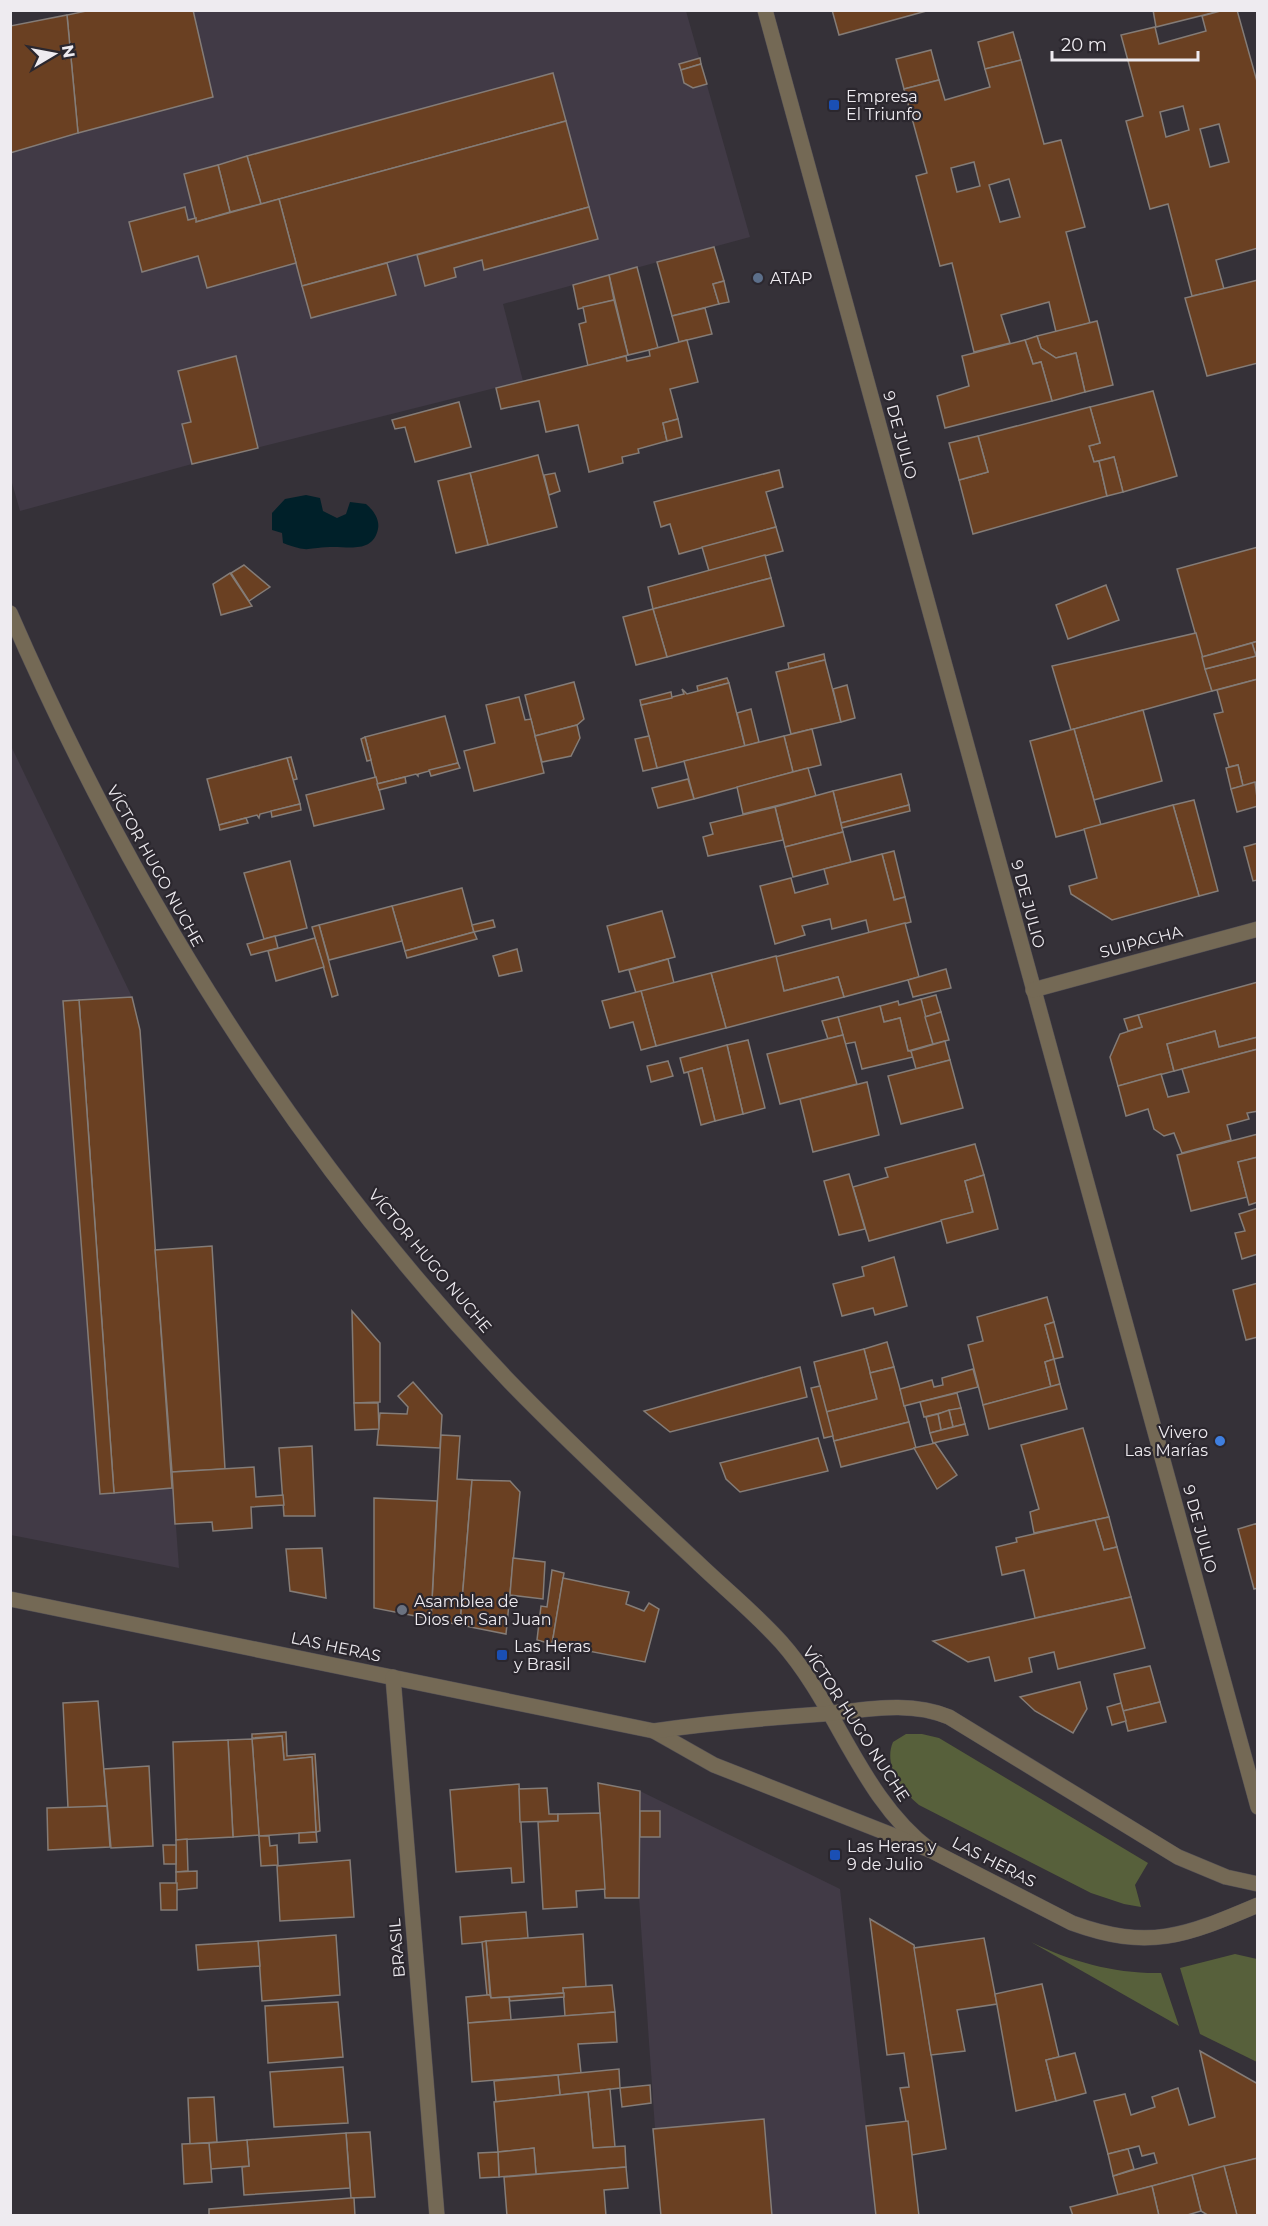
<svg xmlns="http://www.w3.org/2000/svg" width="1268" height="2226" viewBox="0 0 1268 2226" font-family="Montserrat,sans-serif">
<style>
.built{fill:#413a46}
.green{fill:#57603b}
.water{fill:#002029}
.building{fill:#6a4022;stroke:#847c77;stroke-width:1.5;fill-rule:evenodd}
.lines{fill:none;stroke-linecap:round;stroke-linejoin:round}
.street-casing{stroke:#534f55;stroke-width:16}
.street{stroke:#746955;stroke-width:15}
.transit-dot{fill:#1a4fb4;stroke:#2b272e;stroke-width:2}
.service-dot{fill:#5c6f8a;stroke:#2b272e;stroke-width:2}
.shop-dot{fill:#3f7fe0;stroke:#2b272e;stroke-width:2}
.worship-dot{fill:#6b7280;stroke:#2b272e;stroke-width:2}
.labels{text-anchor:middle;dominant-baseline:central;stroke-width:4.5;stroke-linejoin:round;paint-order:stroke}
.poi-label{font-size:16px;fill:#eeebf0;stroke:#2b272e;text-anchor:start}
.street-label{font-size:16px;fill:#eeebf0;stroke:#2b272e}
</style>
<rect width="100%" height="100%" fill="#353138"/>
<g class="built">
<path d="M91 10 686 11 750 237 503 304 523 381 192 464 20 511 10 476V26Z"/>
<path d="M10 744 132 997 140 1030 179 1568 11 1535Z"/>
<path d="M640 1791 840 1889 876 2215H661L639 1898Z"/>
</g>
<g class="green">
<path d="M906 1734H922L939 1738 1148 1863 1135 1885 1141 1907 1124 1904 1091 1893 919 1805C902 1791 883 1765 893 1742Z"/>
<path d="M1031 1942C1071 1962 1117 1974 1161 1973L1179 2026Z"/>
<path d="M1235 1954 1257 1959V2062L1200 2034 1180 1968Z"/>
</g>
<path class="water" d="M306 495 320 498 323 511 337 518 346 514 350 502 366 504C373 510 380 519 378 529 373 554 347 546 330 547 304 548 310 553 283 543L282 533 272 530V513L285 499Z"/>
<g class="building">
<path d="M91 10H193L213 97 78 133 67 15Z"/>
<path d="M832 10H930L839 35Z"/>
<path d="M1153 10H1224L1156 27Z"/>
<path d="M1224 10H1237L1258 85V248L1216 260 1224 289 1192 296 1168 204 1150 209 1126 121 1143 116 1121 35 1155 27 1159 44 1206 31 1202 16ZM1183 106 1189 130 1166 137 1160 112ZM1219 124 1229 162 1210 167 1200 129Z"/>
<path d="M67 15 78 133 10 153V26Z"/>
<path d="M1013 32 1021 60 985 69 978 42Z"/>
<path d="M931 50 939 80 904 89 896 59Z"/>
<path d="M700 58 701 64 681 70 679 64Z"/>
<path d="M1021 60 1044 144 1061 140 1085 227 1066 232 1090 323 1056 332 1049 302 1001 315 1010 343 974 352 952 263 940 266 916 176 927 173 904 89 939 80 945 100 990 87 985 69ZM974 162 980 186 957 192 951 168ZM1009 179 1020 217 1000 222 989 185Z"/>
<path d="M701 64 707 84 693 88 684 83 681 70Z"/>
<path d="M553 73 566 121 261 204 247 156Z"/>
<path d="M566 121 589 207 302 286 279 199Z"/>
<path d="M247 156 261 204 230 212 218 165Z"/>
<path d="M218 165 230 212 196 222 184 174Z"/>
<path d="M279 199 296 263 207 288 198 256 142 272 129 222 185 207 188 220 196 218V222Z"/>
<path d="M589 207 598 239 484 270 482 260 454 268 456 277 425 286 417 255Z"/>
<path d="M714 247 724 281 713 284 719 304 672 316 657 262Z"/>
<path d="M387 263 396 295 311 318 302 286Z"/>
<path d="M637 267 658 348 628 355 609 275Z"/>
<path d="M609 275 614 300 578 309 573 285Z"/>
<path d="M1258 280V363L1207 376 1185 298Z"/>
<path d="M724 281 729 302 719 304 713 284Z"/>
<path d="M614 300 628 355 588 366 579 324 586 322 583 307Z"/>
<path d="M705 308 712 334 679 342 672 316Z"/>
<path d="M1097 321 1113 385 1085 392 1076 353 1056 358 1041 348 1037 336Z"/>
<path d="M1037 336 1041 348 1056 358 1076 353 1085 392 1052 401 1041 362 1033 364 1025 340Z"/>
<path d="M687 340 698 382 670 389 678 419 663 423 667 441 638 449 639 453 622 457 623 463 589 472 578 425 546 432 539 401 501 409 496 388 626 356 627 361 650 356 649 350Z"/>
<path d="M1025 340 1033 364 1041 362 1052 401 945 428 937 396 969 386 962 356Z"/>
<path d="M236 356 258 448 192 464 182 424 191 422 178 371Z"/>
<path d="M1153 391 1177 476 1123 492 1114 457 1094 462 1089 446 1100 443 1090 407Z"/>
<path d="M459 402 471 447 415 462 405 427 395 429 392 420Z"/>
<path d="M1090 407 1100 443 1089 446 1094 462 1099 461 1107 496 973 534 959 480 988 472 978 436Z"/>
<path d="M678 419 682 437 667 441 663 423Z"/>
<path d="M978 436 988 472 959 480 949 443Z"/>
<path d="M538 455 557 527 488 545 470 473Z"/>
<path d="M1114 457 1123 492 1107 496 1099 461Z"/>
<path d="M779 470 783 487 766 492 776 527 679 554 670 524 661 527 654 502Z"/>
<path d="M470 473 488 545 456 553 438 481Z"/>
<path d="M555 473 560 491 549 495 544 475Z"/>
<path d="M776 527 783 551 709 571 702 547Z"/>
<path d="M1258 547V641L1202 657 1177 569Z"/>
<path d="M765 555 771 578 653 609 648 587Z"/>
<path d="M244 565 270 587 249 601 231 573Z"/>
<path d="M230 573 252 606 221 615 213 584Z"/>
<path d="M771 578 784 626 667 657 653 609Z"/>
<path d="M1106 585 1119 620 1068 639 1056 605Z"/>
<path d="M653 609 667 657 636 665 623 617Z"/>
<path d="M1196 633 1212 691 1071 730 1052 666Z"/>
<path d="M1258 641V679L1212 691 1205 669 1256 656 1252 643Z"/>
<path d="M1252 643 1256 656 1205 669 1202 657Z"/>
<path d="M824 654 825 660 789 669 788 663Z"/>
<path d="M825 660 841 722 791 734 776 672Z"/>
<path d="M727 678 729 683 698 691 697 686Z"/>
<path d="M1258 679V782L1243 786 1238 765 1229 767 1214 714 1223 712 1217 690Z"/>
<path d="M574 682 584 719 577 725 535 736 525 695Z"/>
<path d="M729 683 745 746 657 768 641 705 684 694 682 689 687 694Z"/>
<path d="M847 685 855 718 841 722 833 689Z"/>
<path d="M671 692 672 698 641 705 640 700Z"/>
<path d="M519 697 525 720 531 719 544 773 474 791 464 751 495 743 486 705Z"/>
<path d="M751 709 759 742 745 746 737 713Z"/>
<path d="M1143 710 1162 781 1094 800 1074 729Z"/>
<path d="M445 716 458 763 418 774V776L416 774 377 784 365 737Z"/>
<path d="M577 725 580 738 571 756 542 762 535 736Z"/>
<path d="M812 729 821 765 793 772 784 736Z"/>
<path d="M1074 729 1101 825 1056 837 1030 741Z"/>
<path d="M649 736 657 768 643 771 635 739Z"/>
<path d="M784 736 793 772 694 799 684 761Z"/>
<path d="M365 737 371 760 367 761 361 739Z"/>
<path d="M291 757 297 779 293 780 287 758Z"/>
<path d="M287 758 300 804 260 814 259 818 257 815 219 825 207 779Z"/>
<path d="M458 763 460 768 431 776 429 770Z"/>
<path d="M1238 765 1243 786 1231 789 1226 768Z"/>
<path d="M808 768 816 796 743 814 737 787Z"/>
<path d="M901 774 909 805 841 823 833 791Z"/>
<path d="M376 777 384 809 314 826 306 795Z"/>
<path d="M405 777 406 783 379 790 377 784Z"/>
<path d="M688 779 694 799 658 808 652 788Z"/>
<path d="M1255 782 1258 806 1237 812 1231 789Z"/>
<path d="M833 791 843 832 785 847 775 807Z"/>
<path d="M1194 800 1218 891 1199 896 1173 805Z"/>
<path d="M300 804 301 810 272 817 271 811Z"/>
<path d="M909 805 910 811 842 828 841 823Z"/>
<path d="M1173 805 1199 896 1112 920 1071 894 1069 886 1097 878 1084 829Z"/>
<path d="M775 807 783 840 708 856 703 837 713 834 710 823Z"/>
<path d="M246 818 248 823 220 830 219 825Z"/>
<path d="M843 832 851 862 793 877 785 847Z"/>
<path d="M1258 843V880L1253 881 1244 847Z"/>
<path d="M894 851 905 897 894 900 882 854Z"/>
<path d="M882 854 894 900 905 897 911 922 869 933 866 920 832 929 830 919 802 926 805 935 775 944 760 886 791 878 795 893 828 884 824 869Z"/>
<path d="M290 861 307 928 264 939 244 873Z"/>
<path d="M462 888 474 932 405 951 392 906Z"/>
<path d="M392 906 402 941 329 960 319 925Z"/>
<path d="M662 911 675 957 619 972 607 926Z"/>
<path d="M493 920 495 927 474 932 472 925Z"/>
<path d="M905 923 919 977 844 997 838 977 784 991 775 957Z"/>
<path d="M319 925 338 995 332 997 312 927Z"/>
<path d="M474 932 477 939 407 958 405 951Z"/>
<path d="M275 936 278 948 251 955 247 944Z"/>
<path d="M315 938 324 967 276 981 268 951Z"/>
<path d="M517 949 522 971 499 976 493 956Z"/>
<path d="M776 956 784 991 838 977 844 997 726 1028 711 973Z"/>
<path d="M668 959 674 983 636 993 629 970Z"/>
<path d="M946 969 951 988 913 997 908 980Z"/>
<path d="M711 973 726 1028 656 1046 641 991Z"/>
<path d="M1258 982V1037L1219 1047 1215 1031 1167 1044 1174 1071 1118 1086 1110 1057 1120 1034 1142 1027 1138 1015Z"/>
<path d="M641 991 656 1046 641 1050 633 1022 610 1028 602 1001Z"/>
<path d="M936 995 941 1012 925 1017 921 999Z"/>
<path d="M132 997 140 1030 172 1488 114 1493 79 1000Z"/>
<path d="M921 999 933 1044 908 1051 900 1018 884 1022 880 1006 898 1001 899 1005Z"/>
<path d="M79 1000 114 1493 100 1494 63 1001Z"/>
<path d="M880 1006 884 1022 900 1018 908 1051H911L913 1057 862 1069 855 1042 845 1044 838 1017Z"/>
<path d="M941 1012 949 1040 933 1044 925 1017Z"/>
<path d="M1138 1015 1142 1027 1128 1031 1124 1019Z"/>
<path d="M838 1017 843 1035 828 1039 822 1021Z"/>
<path d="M1215 1031 1219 1047 1258 1037V1049L1174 1071 1167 1044Z"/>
<path d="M843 1035 857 1084 780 1104 767 1054Z"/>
<path d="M748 1040 765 1108 743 1114 727 1045Z"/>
<path d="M945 1041 950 1060 916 1069 911 1051Z"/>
<path d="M727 1045 743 1114 715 1121 702 1068 684 1073 680 1058Z"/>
<path d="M1258 1049V1111L1247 1113 1249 1119 1227 1125 1231 1140 1182 1153 1174 1133 1164 1136 1154 1129 1148 1109 1126 1116 1118 1086 1161 1074 1168 1097 1189 1092 1182 1069Z"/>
<path d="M950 1060 963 1108 901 1124 888 1076Z"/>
<path d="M668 1061 673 1076 651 1082 647 1066Z"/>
<path d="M702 1068 715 1121 701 1125 688 1072Z"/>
<path d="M867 1082 879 1135 813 1152 800 1099Z"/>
<path d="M1258 1134V1157L1238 1162 1247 1197 1191 1211 1177 1155Z"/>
<path d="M975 1144 984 1175 965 1181 973 1212 869 1241 853 1187 888 1177 885 1168Z"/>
<path d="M1258 1157V1202L1249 1205 1238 1162Z"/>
<path d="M849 1174 865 1229 839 1235 824 1181Z"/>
<path d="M984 1175 998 1229 947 1243 941 1220 973 1212 965 1181Z"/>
<path d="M1258 1208V1254L1242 1259 1235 1233 1245 1231 1239 1214Z"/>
<path d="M212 1246 225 1469 172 1472 155 1250Z"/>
<path d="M894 1257 907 1306 875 1315 873 1308 842 1316 833 1284 864 1276 862 1267Z"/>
<path d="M1258 1283V1337L1246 1340 1233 1290Z"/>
<path d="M1047 1297 1054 1322 1045 1325 1054 1359 1045 1362 1051 1387 983 1405 968 1345 983 1341 977 1317Z"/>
<path d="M352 1311 380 1343V1402L354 1403Z"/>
<path d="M1054 1322 1063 1357 1054 1359 1045 1325Z"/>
<path d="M887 1342 894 1367 870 1373 864 1349Z"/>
<path d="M864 1349 877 1399 826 1412 814 1362Z"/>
<path d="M1054 1359 1060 1384 1051 1387 1045 1362Z"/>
<path d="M800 1367 807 1397 670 1432 644 1411Z"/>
<path d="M894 1367 909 1422 834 1441 826 1412 877 1399 870 1373Z"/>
<path d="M973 1369 978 1387 904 1406 900 1389 932 1380 934 1387 943 1385 942 1378Z"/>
<path d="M413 1382 442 1415 440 1448 377 1445 380 1413 407 1414 408 1407 398 1396Z"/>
<path d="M1060 1384 1067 1409 989 1429 983 1405Z"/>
<path d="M820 1386 833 1436 824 1438 811 1388Z"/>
<path d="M957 1393 961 1408 924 1417 920 1402Z"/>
<path d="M354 1403H378L379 1429 355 1430Z"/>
<path d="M961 1408 965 1424 953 1427 949 1410Z"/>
<path d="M949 1410 953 1427 941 1430 938 1414Z"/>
<path d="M938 1414 941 1430 930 1433 926 1417Z"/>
<path d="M909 1422 916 1448 841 1467 834 1441Z"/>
<path d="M965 1424 968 1435 933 1443 930 1433Z"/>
<path d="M1083 1428 1109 1517 1034 1533 1030 1512 1039 1509 1021 1445Z"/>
<path d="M441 1435 460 1436 457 1479 472 1480 460 1625 431 1619Z"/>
<path d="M818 1438 828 1471 740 1492 726 1479 720 1463Z"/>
<path d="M935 1443 957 1475 937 1489 914 1448Z"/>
<path d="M312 1446 315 1516H284L279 1448Z"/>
<path d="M254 1467 256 1497 283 1495 284 1505 251 1507 252 1528 213 1531 212 1522 175 1524 172 1472Z"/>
<path d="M472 1480 510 1481 520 1492 506 1634 460 1625Z"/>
<path d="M374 1498 437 1501 431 1619 374 1608Z"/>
<path d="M1109 1517 1117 1547 1104 1550 1095 1520Z"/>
<path d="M1095 1520 1104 1550 1117 1547 1131 1597 1035 1618 1024 1570 1002 1575 996 1547 1017 1542 1016 1538Z"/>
<path d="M1258 1523V1588L1254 1589 1238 1529Z"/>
<path d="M322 1548 326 1598 290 1591 286 1549Z"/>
<path d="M513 1558 545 1562 543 1599 510 1595Z"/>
<path d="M552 1570 564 1573 552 1644 537 1640 541 1606 547 1607Z"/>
<path d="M563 1578 629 1592 626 1604 644 1611 649 1603 659 1609 645 1662 552 1644Z"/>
<path d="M1131 1597 1145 1648 1058 1669 1054 1652 1029 1658 1032 1672 995 1681 989 1657 968 1662 933 1641Z"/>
<path d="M1150 1666 1160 1702 1123 1711 1114 1674Z"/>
<path d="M1080 1682 1087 1709 1073 1733 1035 1711 1020 1697Z"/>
<path d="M98 1701 107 1806 68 1808 63 1703Z"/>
<path d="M1160 1702 1166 1722 1128 1731 1123 1711Z"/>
<path d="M1121 1703 1126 1721 1112 1725 1107 1707Z"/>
<path d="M286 1732 287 1756 315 1754 320 1831 316 1832 312 1757 284 1760 282 1736 252 1738V1734Z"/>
<path d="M282 1736 284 1760 312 1757 316 1832 259 1836 252 1739Z"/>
<path d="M252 1739 259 1835 233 1837 228 1740Z"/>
<path d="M228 1740 233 1837 176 1840 173 1742Z"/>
<path d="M149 1766 153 1846 111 1848 104 1769Z"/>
<path d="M598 1783 640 1791 639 1898H605Z"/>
<path d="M519 1784 524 1882 512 1883 511 1868 456 1872 450 1790Z"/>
<path d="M547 1788 549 1814H558V1821L520 1822 519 1789Z"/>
<path d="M107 1806 110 1847 48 1850 47 1808Z"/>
<rect x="640" y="1811" width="20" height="26"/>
<path d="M600 1813 605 1889 576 1891 577 1907 543 1909 538 1822 558 1821V1814Z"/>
<path d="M316 1832 317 1842 299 1843V1833Z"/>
<path d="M259 1836H269L270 1846 277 1845 278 1865 261 1866Z"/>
<path d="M187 1839 188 1871 176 1872V1840Z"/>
<path d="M163 1845H176V1864H164Z"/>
<path d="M350 1860 354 1917 280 1921 277 1866Z"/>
<path d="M197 1871V1888L176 1890V1872Z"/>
<path d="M160 1883H177V1910H161Z"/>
<path d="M526 1912 528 1938 462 1944 460 1917Z"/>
<path d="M870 1919 914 1945 946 2149 912 2155 900 2088 909 2087 904 2053 887 2055Z"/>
<path d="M583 1934 586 1987 563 1988 564 1993 491 1998 486 1941Z"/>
<path d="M336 1935 340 1995 262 2001 258 1941Z"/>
<path d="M984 1938 997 2004 957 2010 965 2051 931 2055 914 1948Z"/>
<path d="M258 1941 260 1966 198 1970 196 1945Z"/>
<path d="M486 1941 490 1995H487L482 1942Z"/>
<path d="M1042 1984 1059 2057 1046 2060 1056 2101 1016 2111 995 1994Z"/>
<path d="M612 1985 615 2012 565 2016 563 1988Z"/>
<path d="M564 1993V1997L510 2001 509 1997Z"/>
<path d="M487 1995H490L491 1998 509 1997 511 2020 468 2023 466 1997Z"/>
<path d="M338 2002 343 2057 268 2063 265 2006Z"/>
<path d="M615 2012 617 2042 578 2044 581 2073 472 2082 468 2023Z"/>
<path d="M1200 2051 1258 2084V2158L1118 2195 1113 2176 1157 2163 1154 2153 1142 2156 1139 2146 1108 2154 1094 2101 1125 2094 1131 2115 1155 2107 1152 2097 1178 2088 1189 2125 1215 2117Z"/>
<path d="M1075 2053 1086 2093 1056 2101 1046 2060Z"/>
<path d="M343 2067 348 2123 274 2127 270 2072Z"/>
<path d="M619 2069 620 2088 560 2095 558 2075Z"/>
<path d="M558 2075 560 2095 496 2102 494 2081Z"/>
<path d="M650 2085 651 2103 622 2107 620 2088Z"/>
<path d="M610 2089 615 2147 593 2148 588 2092Z"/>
<path d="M588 2092 593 2148 625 2146 626 2167 536 2174 534 2148 498 2152 494 2102Z"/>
<path d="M214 2097 217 2142 190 2144 188 2098Z"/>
<path d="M764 2119 772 2216H661L653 2129Z"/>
<path d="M908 2121 919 2216H876L866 2126Z"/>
<path d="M370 2132 375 2197 351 2198 346 2133Z"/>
<path d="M346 2133 350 2188 244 2195 242 2167 249 2166 247 2140Z"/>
<path d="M247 2140 249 2166 211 2169 209 2143Z"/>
<path d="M209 2143 212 2182 184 2184 182 2144Z"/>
<path d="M534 2148 536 2174 499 2177 498 2152Z"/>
<path d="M1128 2149 1134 2169 1113 2176 1108 2154Z"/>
<path d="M498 2152 499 2177 480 2178 478 2153Z"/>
<path d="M1258 2158V2216H1237L1224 2166Z"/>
<path d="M1224 2166 1237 2215 1209 2216 1201 2211 1192 2175Z"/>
<path d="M626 2167 628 2188 604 2190 606 2216H507L504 2177Z"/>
<path d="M1192 2175 1201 2211 1184 2216H1159L1152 2186Z"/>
<path d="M1152 2186 1159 2216H1073L1070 2207Z"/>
<path d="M351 2198H354L355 2216H209V2209Z"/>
</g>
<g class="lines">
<defs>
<g id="street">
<path d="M765 10 1258 1807"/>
<path d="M10 613C133 896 297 1158 510 1382 570 1444 633 1502 696 1561 724 1588 755 1613 781 1642 838 1706 860 1797 930 1850"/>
<path d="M1033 990 1258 929"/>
<path d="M10 1599 654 1731 714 1765 930 1850 1072 1923C1149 1951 1185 1936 1258 1905"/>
<path d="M393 1677 437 2216"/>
<path d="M654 1731C710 1723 766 1718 823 1714 865 1710 909 1700 949 1717L1178 1857 1226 1877 1258 1884"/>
</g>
</defs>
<use href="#street" class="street-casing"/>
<use href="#street" class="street"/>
</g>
<g class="transit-dot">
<rect x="828" y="99" width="12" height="12" rx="3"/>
<rect x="496" y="1649" width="12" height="12" rx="3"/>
<rect x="829" y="1849" width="12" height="12" rx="3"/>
</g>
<circle class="service-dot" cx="758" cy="278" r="6"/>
<circle class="shop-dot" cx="1220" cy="1441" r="6"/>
<circle class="worship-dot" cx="402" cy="1610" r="6"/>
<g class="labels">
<g class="poi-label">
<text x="846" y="96">Empresa<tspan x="846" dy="18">El Triunfo</tspan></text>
<text x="770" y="278">ATAP</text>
<text x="1208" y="1432" text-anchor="end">Vivero<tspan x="1208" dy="18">Las Marías</tspan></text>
<text x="414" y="1601">Asamblea de<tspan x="414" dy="18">Dios en San Juan</tspan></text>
<text x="514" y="1646">Las Heras<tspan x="514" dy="18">y Brasil</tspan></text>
<text x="847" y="1846">Las Heras y<tspan x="847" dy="18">9 de Julio</tspan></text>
</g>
<g class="street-label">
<text transform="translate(900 435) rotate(75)">9 DE JULIO</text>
<text transform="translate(155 866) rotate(61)">VÍCTOR HUGO NUCHE</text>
<text transform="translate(1028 904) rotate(75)">9 DE JULIO</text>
<text transform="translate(1141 942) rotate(-15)">SUIPACHA</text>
<text transform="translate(430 1261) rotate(50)">VÍCTOR HUGO NUCHE</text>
<text transform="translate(1200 1529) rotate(75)">9 DE JULIO</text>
<text transform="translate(336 1647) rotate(12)">LAS HERAS</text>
<text transform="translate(856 1724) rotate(57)">VÍCTOR HUGO NUCHE</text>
<text transform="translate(994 1862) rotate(27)">LAS HERAS</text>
<text transform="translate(397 1948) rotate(-95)">BRASIL</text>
</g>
</g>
<rect width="1268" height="2226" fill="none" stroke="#eeebf0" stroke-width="24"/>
<g transform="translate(54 54) rotate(80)" stroke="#2b272e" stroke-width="4.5" paint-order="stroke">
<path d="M0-4.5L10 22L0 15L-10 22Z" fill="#eeebf0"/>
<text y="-9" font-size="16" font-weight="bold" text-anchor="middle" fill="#eeebf0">N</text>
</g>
<path d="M1052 51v9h146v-9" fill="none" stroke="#eeebf0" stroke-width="3"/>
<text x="1061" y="51" font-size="18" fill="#eeebf0" stroke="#2b272e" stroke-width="4.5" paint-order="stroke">20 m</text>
</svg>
